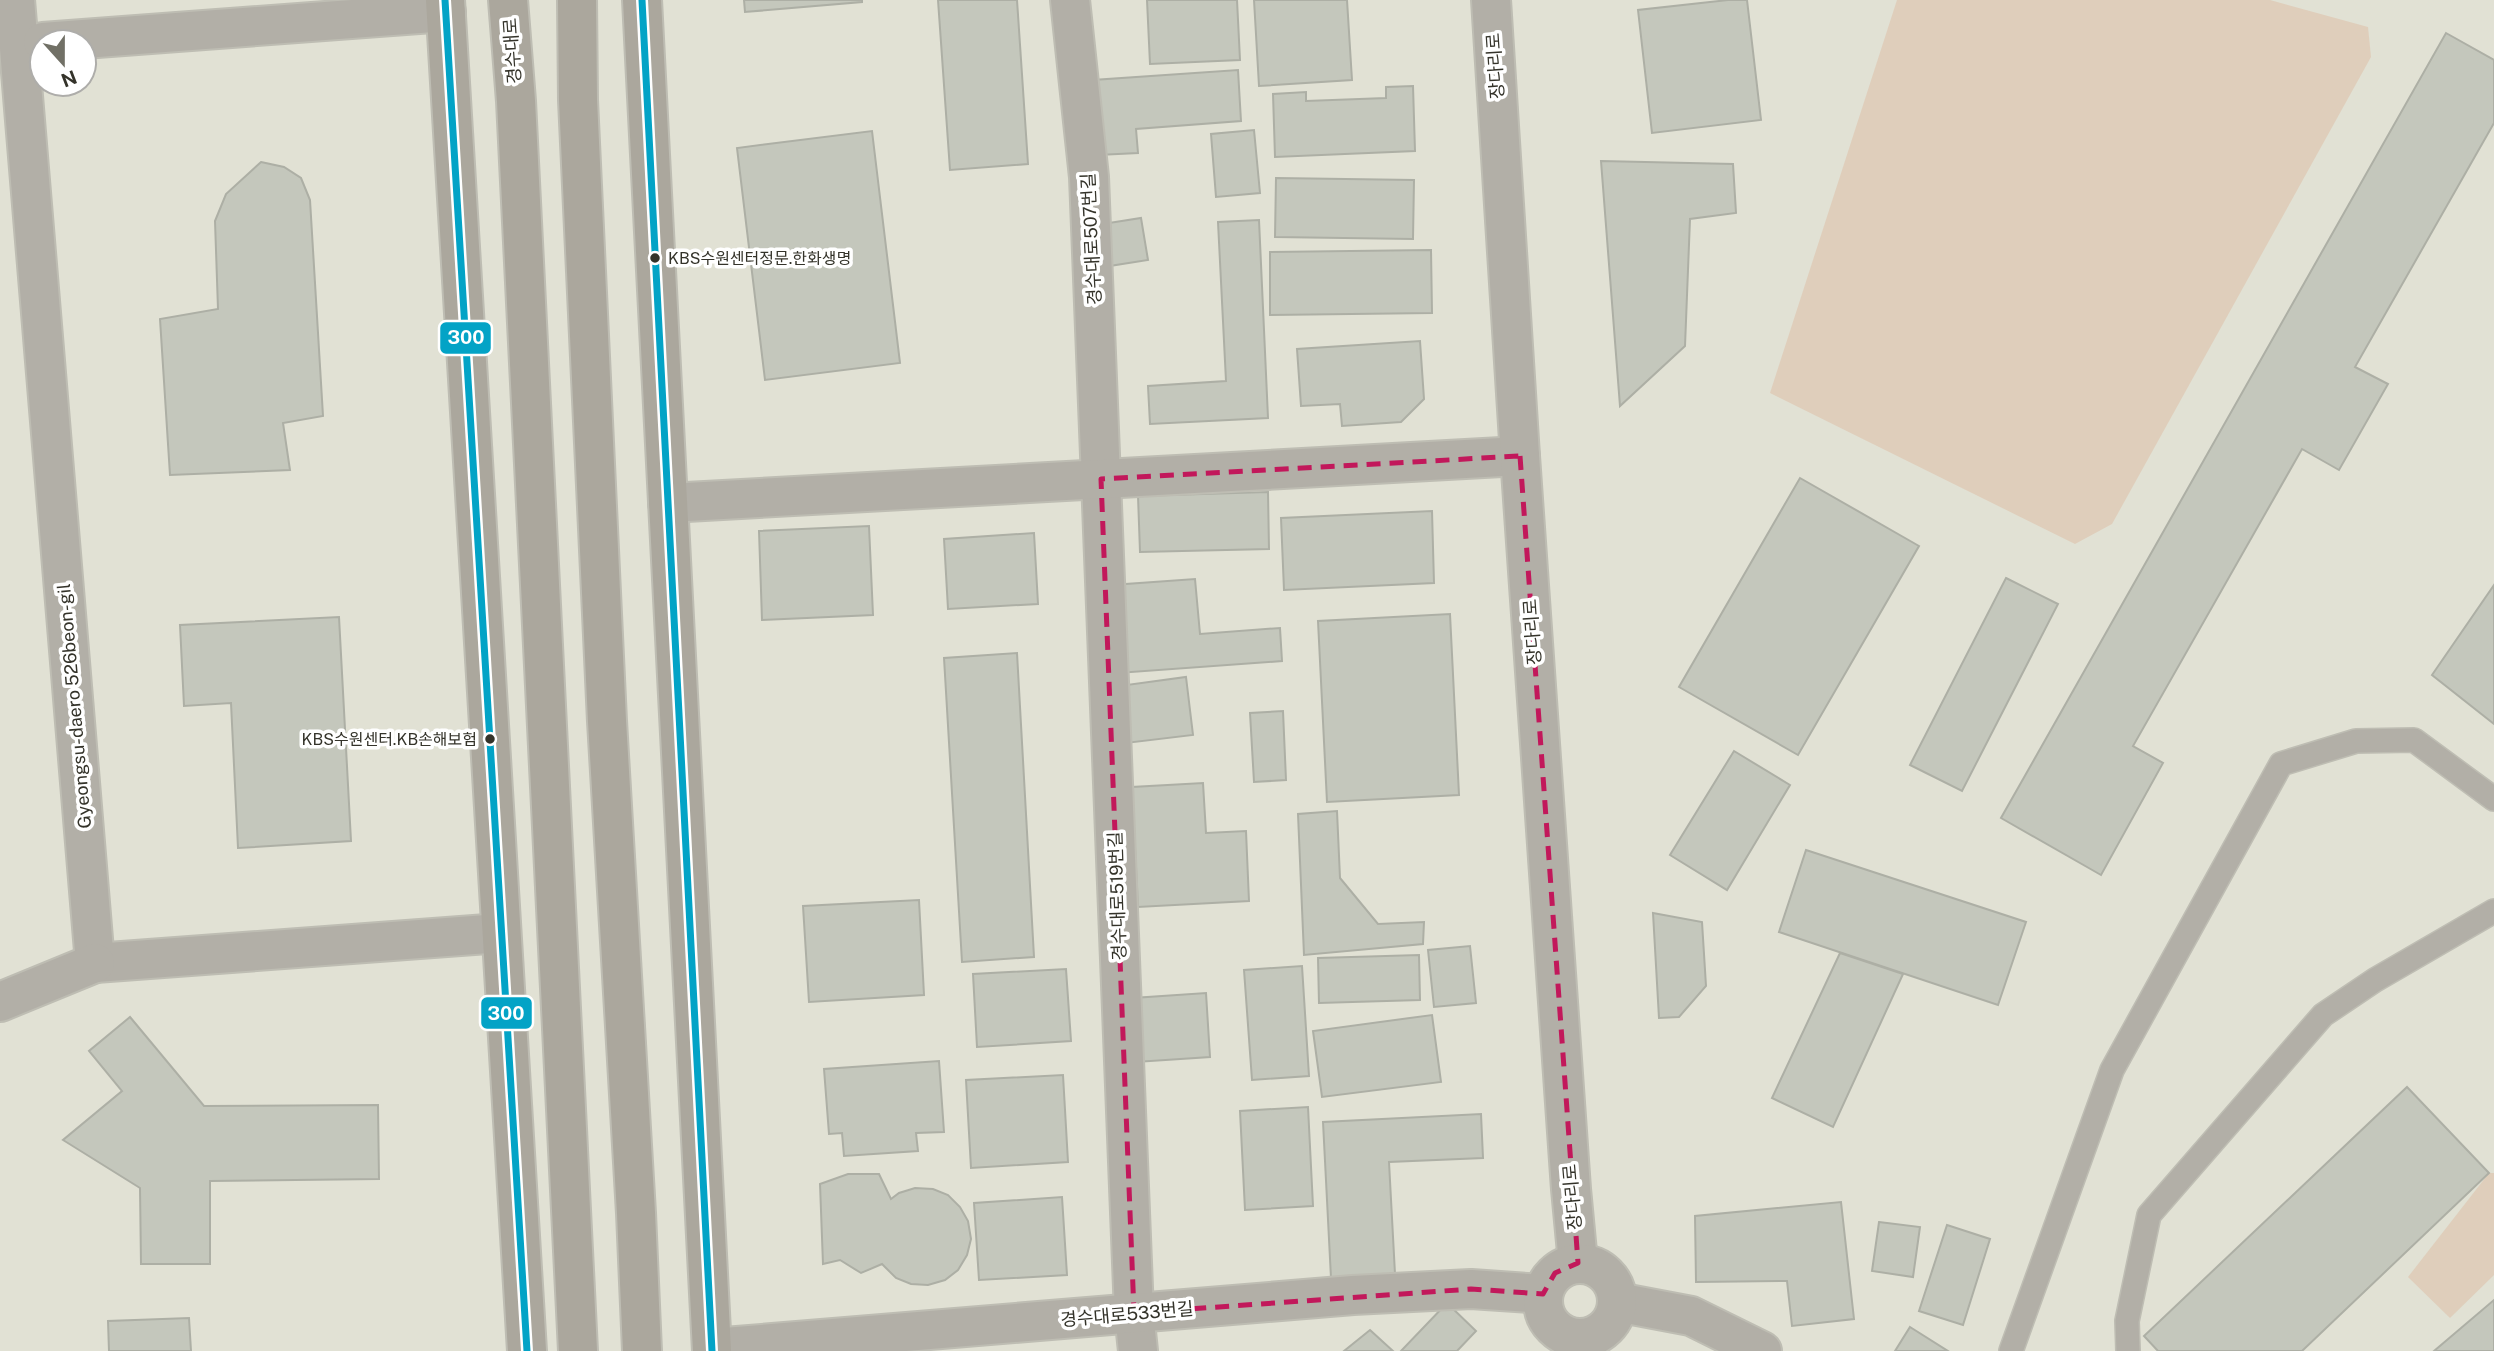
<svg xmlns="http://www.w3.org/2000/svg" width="2494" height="1351" viewBox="0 0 2494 1351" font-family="'Public Sans','Noto Sans KR',sans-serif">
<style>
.green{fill:#dfcebb}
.building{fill:#c4c7bc;stroke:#adafa5;stroke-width:2}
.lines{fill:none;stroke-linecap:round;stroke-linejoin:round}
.service-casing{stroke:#bebdb3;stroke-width:26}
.minor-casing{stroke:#bebdb3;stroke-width:42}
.tertiary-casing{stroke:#bebdb3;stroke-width:42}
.primary-casing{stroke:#bebdb3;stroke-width:42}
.service{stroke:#b2afa7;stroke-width:23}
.minor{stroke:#b2afa7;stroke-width:38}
.tertiary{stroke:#b2afa7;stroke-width:38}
.primary{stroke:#aba79d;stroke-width:38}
.bus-1-casing{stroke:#fff;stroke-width:12}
.bus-1{stroke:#03a3c6;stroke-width:7}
.marked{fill:none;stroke:#c2185b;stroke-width:5;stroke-dasharray:14 9;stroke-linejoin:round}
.bus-dot{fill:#34332a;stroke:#fff;stroke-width:2.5}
.labels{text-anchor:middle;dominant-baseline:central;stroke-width:7;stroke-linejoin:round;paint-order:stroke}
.bus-label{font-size:16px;fill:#34332a;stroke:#fff;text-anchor:start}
.street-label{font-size:18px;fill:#34332a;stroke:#fff}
.line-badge{stroke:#fff;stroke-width:2.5}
.badge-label{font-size:19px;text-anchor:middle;font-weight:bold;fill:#fff}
</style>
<rect width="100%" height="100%" fill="#e1e1d4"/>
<g class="green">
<path d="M1897 0H2270L2368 27 2371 57 2112 524 2075 544 1770 393Z"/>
<path d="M2489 1173H2494V1275L2450 1318 2408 1277Z"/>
</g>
<g class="building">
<path d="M744 0H862V2L745 12Z"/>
<path d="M938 0H1017L1028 164 950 170Z"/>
<path d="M1147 0H1237L1240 60 1150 64Z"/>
<path d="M1254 0H1347L1352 80 1259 86Z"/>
<path d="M1728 0H1747L1761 120 1652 133 1638 10Z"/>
<path d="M2446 33 2494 60V123L2355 367 2388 384 2339 470 2302 449 2133 746 2163 763 2101 875 2001 818Z"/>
<path d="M1238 70 1241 121 1136 129 1138 153 1098 155 1093 80Z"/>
<path d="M1413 86 1415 151 1275 157 1273 94 1306 92V101L1386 98V87Z"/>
<path d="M1254 130 1260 193 1216 197 1211 134Z"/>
<path d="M872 131 900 363 765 380 737 148Z"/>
<path d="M1601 161 1733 164 1736 213 1690 219 1685 346 1620 406Z"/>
<path d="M261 162 284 167 301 178 310 200 323 416 283 423 290 470 170 475 160 319 218 309 215 221 226 194Z"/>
<path d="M1276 178 1414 180 1413 239 1275 237Z"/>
<path d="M1141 218 1148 260 1103 267 1096 225Z"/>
<path d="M1259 220 1268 418 1150 424 1148 386 1226 381 1218 222Z"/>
<path d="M1431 250 1432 313 1270 315V252Z"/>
<path d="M1420 341 1424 399 1401 422 1342 426 1340 404 1301 406 1297 349Z"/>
<path d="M1800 478 1919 546 1798 755 1679 687Z"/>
<path d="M1268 492 1269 549 1140 552 1138 496Z"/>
<path d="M1432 511 1434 583 1284 590 1281 518Z"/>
<path d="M869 526 873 615 762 620 759 531Z"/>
<path d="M1034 533 1038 604 948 609 944 539Z"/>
<path d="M2006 578 2058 604 1962 791 1910 765Z"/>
<path d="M1195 579 1200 634 1280 628 1282 661 1118 673 1112 585Z"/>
<path d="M2494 585V724L2432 675Z"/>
<path d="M1450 614 1459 795 1327 802 1318 621Z"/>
<path d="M339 617 351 841 238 848 231 703 184 706 180 625Z"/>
<path d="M1017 653 1034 957 962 962 944 658Z"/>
<path d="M1186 677 1193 735 1126 743 1119 686Z"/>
<path d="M1283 711 1286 780 1254 782 1250 713Z"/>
<path d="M1734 751 1790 785 1727 890 1670 855Z"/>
<path d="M1203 783 1206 833 1246 831 1249 901 1138 907 1132 787Z"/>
<path d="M1337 811 1340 878 1378 924 1424 922 1423 944 1304 955 1298 814Z"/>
<path d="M1806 850 2026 922 1998 1005 1779 932Z"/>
<path d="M919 900 924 995 809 1002 803 906Z"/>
<path d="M1653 913 1702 922 1706 986 1679 1017 1659 1018Z"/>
<path d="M1470 946 1476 1003 1434 1007 1428 950Z"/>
<path d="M1840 953 1903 974 1833 1127 1772 1098Z"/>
<path d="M1419 955 1420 1000 1319 1003 1318 958Z"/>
<path d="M1302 966 1309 1076 1252 1080 1244 970Z"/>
<path d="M1066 969 1071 1041 977 1047 973 974Z"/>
<path d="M1206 993 1210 1057 1136 1062 1133 998Z"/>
<path d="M1432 1015 1441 1082 1322 1097 1313 1031Z"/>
<path d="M130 1017 204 1106 378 1105 379 1179 210 1181V1264H141L140 1188 63 1140 122 1091 89 1051Z"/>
<path d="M939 1061 944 1132 916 1133 918 1151 844 1156 842 1133 829 1134 824 1069Z"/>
<path d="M1063 1075 1068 1162 971 1168 966 1080Z"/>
<path d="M2407 1087 2489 1173 2302 1351H2158L2144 1336Z"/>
<path d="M1308 1107 1313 1206 1245 1210 1240 1111Z"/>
<path d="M1481 1114 1483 1158 1389 1162 1395 1274 1331 1278 1323 1122Z"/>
<path d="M848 1174H879L891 1199 899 1193 915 1188 933 1189 948 1195 960 1207 968 1221 971 1239 967 1255 958 1270 945 1280 928 1285 911 1284 896 1278 882 1264 861 1273 840 1260 823 1264 820 1184Z"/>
<path d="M1062 1197 1067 1275 979 1280 974 1203Z"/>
<path d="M1841 1202 1854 1319 1792 1326 1787 1281 1696 1282 1695 1216Z"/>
<path d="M1879 1222 1920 1227 1913 1277 1872 1271Z"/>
<path d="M1947 1225 1990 1239 1963 1325 1919 1311Z"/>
<path d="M2494 1300V1351H2434Z"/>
<path d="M1447 1303 1476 1331 1457 1351H1401Z"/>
<path d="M189 1318 191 1351H109L108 1321Z"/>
<path d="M1910 1327 1948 1351H1895Z"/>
<path d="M1370 1330 1393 1351H1344Z"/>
</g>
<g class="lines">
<defs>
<g id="service">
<path d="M2011 1351 2112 1070 2281 764 2356 741 2414 740 2494 799"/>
<path d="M2128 1351 2127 1321 2149 1215 2323 1015 2375 980 2494 911"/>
</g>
<g id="minor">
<path d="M15 0 95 963 501 933"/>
<path d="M1070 0 1089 177 1134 1313 1138 1351"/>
<path d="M43 42 446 12"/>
<path d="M668 503 1520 456"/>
<path d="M0 1002 95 963"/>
<path d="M1617 1302 1691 1316 1762 1351"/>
<path d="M712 1348 1353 1295 1471 1289 1543 1294"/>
</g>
<g id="tertiary">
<path d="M1491 0 1520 456 1571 1189 1578 1263"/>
<circle cx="1580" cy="1301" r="37"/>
</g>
<g id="primary">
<path d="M445 0 527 1351"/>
<path d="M508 0 516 101 578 1351"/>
<path d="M577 0 578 100 607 721 636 1213 642 1351"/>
<path d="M642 0 712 1351"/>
</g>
</defs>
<use href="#service" class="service-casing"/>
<use href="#minor" class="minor-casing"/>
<use href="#tertiary" class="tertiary-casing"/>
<use href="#primary" class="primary-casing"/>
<use href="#service" class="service"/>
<use href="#minor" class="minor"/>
<use href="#tertiary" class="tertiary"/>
<use href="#primary" class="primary"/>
<defs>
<g id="bus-1">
<path d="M445 0 527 1351"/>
<path d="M642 0 712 1351"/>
</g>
</defs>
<use href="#bus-1" class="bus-1-casing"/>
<use href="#bus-1" class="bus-1"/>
</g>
<path class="marked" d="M1520 456 1578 1263 1555 1273 1543 1294 1471 1289 1134 1313 1101 479Z"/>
<g class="bus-dot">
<circle cx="655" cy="258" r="6"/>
<circle cx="490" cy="739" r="6"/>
</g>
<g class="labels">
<g class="bus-label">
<text x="668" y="258">KBS수원센터정문.한화생명</text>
<text x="477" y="739" text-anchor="end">KBS수원센터.KB손해보험</text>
</g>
<g class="street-label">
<text transform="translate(512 51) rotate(-94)">경수대로</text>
<text transform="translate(1495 66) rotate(-94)">장다리로</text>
<text transform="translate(1091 239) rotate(-93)">경수대로507번길</text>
<text transform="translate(1532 632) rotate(-94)">장다리로</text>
<text transform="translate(74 706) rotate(-95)">Gyeongsu-daero 526beon-gil</text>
<text transform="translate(1117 896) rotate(-92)">경수대로519번길</text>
<text transform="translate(1572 1197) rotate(-95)">장다리로</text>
<text transform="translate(1127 1314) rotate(-5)">경수대로533번길</text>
</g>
</g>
<g class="line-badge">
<rect x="439" y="321" width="53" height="34" rx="7" fill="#03a3c6"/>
<rect x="480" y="996" width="53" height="34" rx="7" fill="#03a3c6"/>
</g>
<g class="badge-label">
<text x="466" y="344">300</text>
<text x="506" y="1020">300</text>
</g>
<g transform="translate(63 63) rotate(159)"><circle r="33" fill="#ffffff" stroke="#aeadaa" stroke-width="2"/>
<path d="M0-5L12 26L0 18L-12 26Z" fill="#717066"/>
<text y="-10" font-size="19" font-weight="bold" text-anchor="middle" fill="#34332a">N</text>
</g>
</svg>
